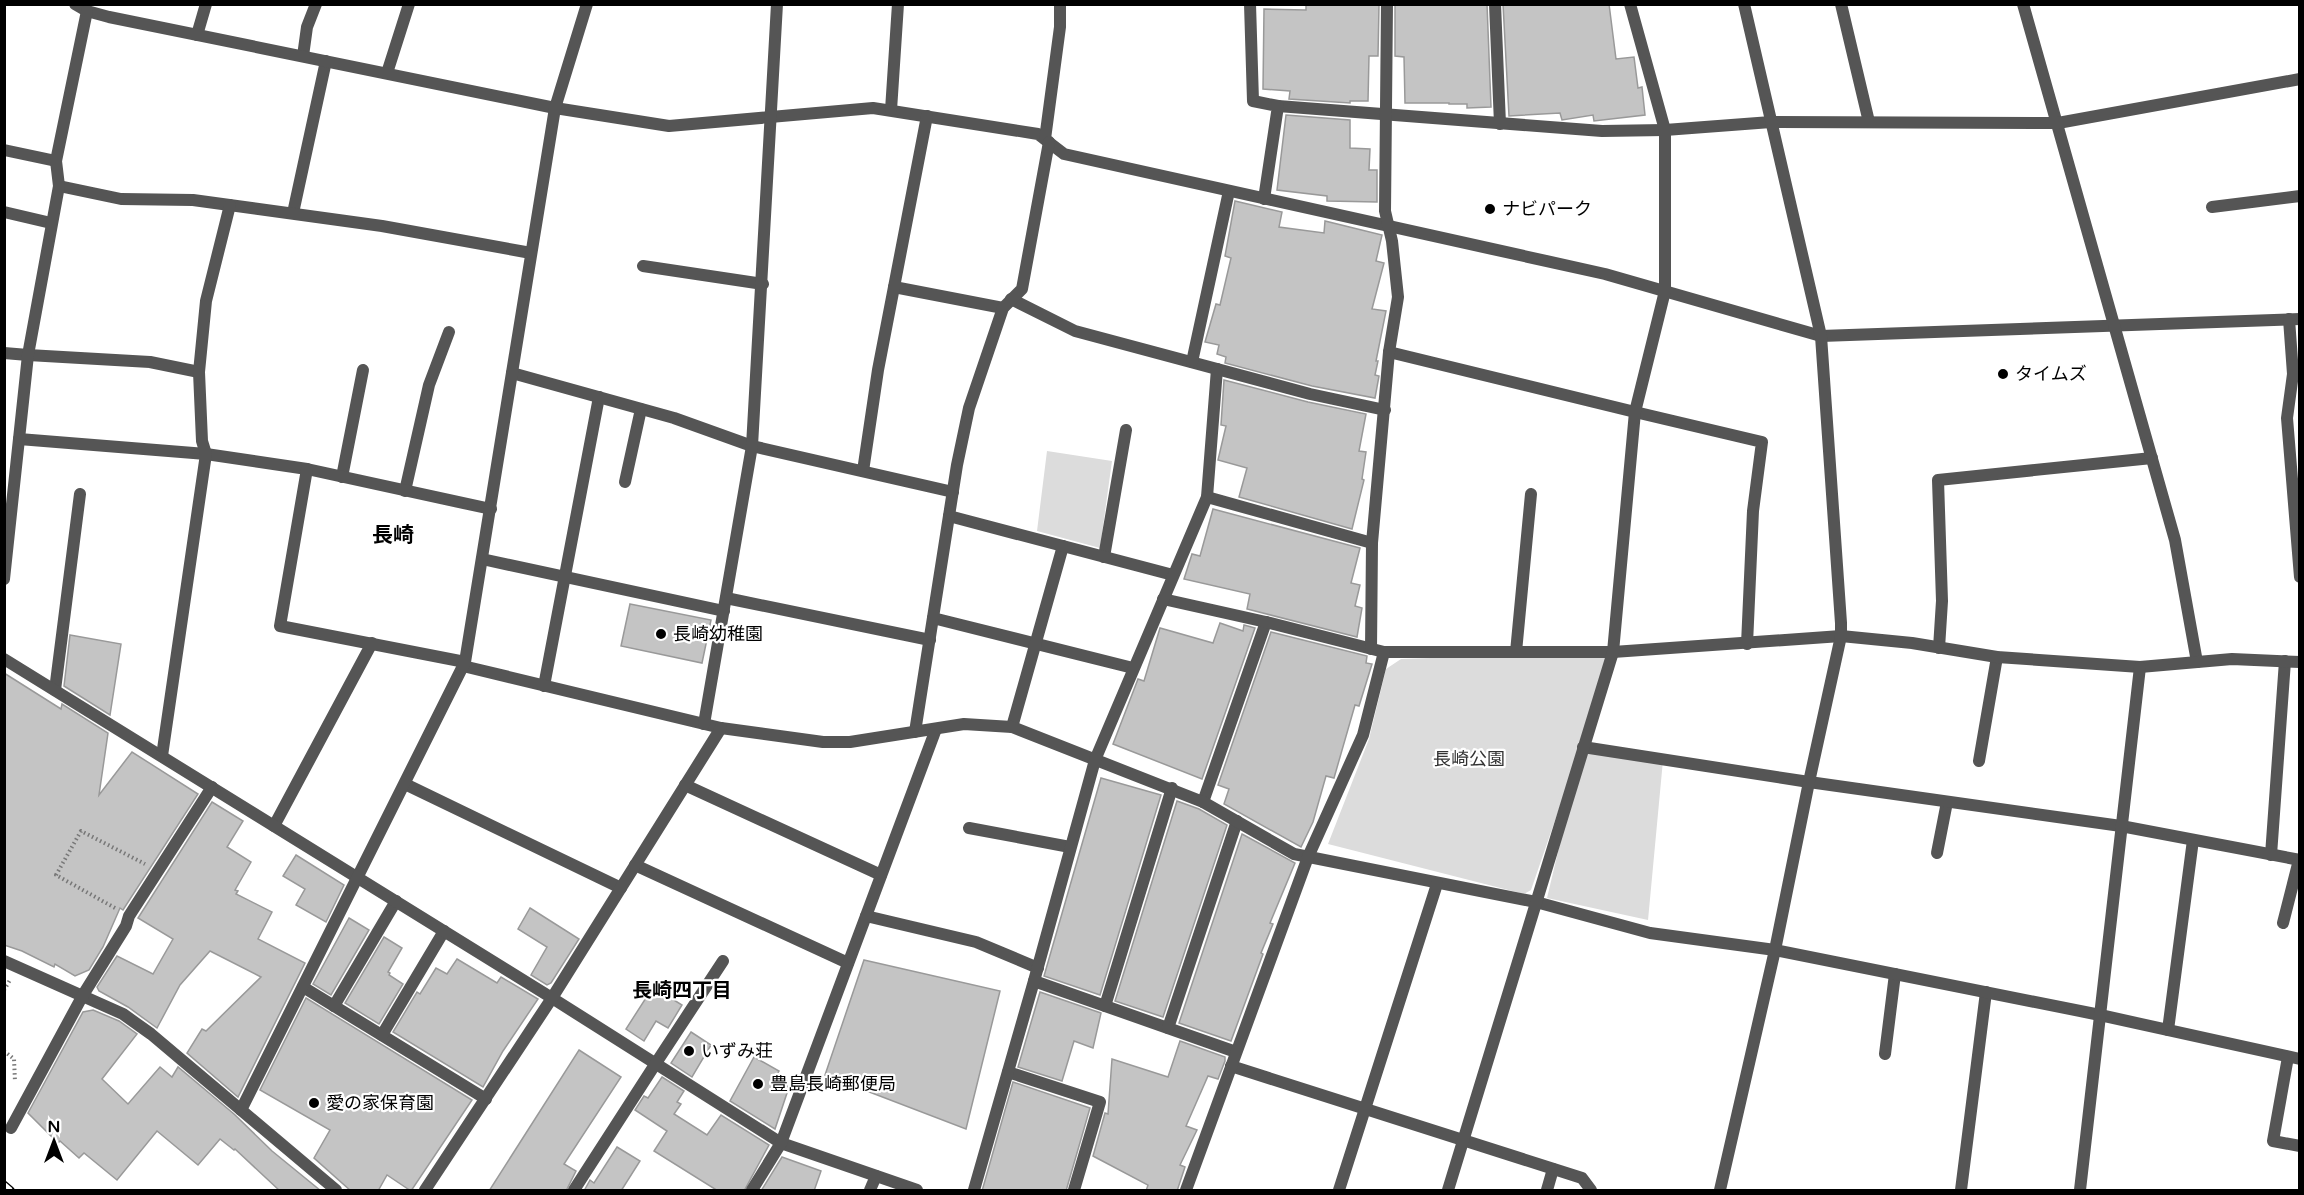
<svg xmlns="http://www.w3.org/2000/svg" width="2304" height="1195" viewBox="0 0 2304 1195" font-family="'Varela Round','Noto Sans JP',sans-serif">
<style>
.green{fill:#dcdcdc}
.building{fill:#c4c4c4;stroke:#999;stroke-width:1.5}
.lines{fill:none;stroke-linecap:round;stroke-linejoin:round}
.path{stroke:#777;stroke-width:4;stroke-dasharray:1.5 3;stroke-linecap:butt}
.service{stroke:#555;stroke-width:12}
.minor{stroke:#555;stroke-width:12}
.rail-casing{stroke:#000;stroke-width:7}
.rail{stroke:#fff;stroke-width:4.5;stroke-dasharray:14;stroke-linecap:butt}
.poi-dot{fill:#000;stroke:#fff;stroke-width:2}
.labels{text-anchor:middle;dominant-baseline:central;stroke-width:4.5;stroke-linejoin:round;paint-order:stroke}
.poi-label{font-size:18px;fill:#000;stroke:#fff;text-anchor:start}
.park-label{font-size:18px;fill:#333;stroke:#fff}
.neighbourhood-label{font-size:20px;font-weight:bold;fill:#000;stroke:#fff}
.quarter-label{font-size:21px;font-weight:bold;fill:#000;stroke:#fff}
</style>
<rect width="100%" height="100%" fill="#fff"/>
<g class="green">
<path d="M1047 451 1112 461 1100 548 1037 531Z"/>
<path d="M1613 652 1531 890 1524 894 1328 844 1369 739 1386 669 1401 659Z"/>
<path d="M1583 747 1663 760 1648 920 1547 898Z"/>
</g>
<g class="building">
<path d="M1487 4 1491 107 1467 108V104H1449V103H1405L1404 57 1395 56V5Z"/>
<path d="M1503 4H1609L1616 59 1634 57 1638 88 1642 87 1645 115 1594 121 1593 115 1562 120 1560 113 1509 116Z"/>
<path d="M1306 5H1379L1378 56H1369L1368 101H1350V103L1289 99 1290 91 1263 89 1264 9 1306 10Z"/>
<path d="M1286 115 1350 120V148L1370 149 1369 170H1377V202L1327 201V196L1277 190Z"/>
<path d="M1235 201 1282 212 1279 227 1324 233 1325 221 1382 235 1376 261 1384 263 1372 309 1386 311 1376 361H1378L1375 375 1379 376 1375 398 1312 386 1225 363 1226 357 1217 354 1219 345 1205 342 1216 304 1220 305 1231 258 1225 256Z"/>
<path d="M1224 380 1308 402 1366 414 1359 451 1366 452 1362 479 1364 480 1352 529 1239 497 1247 468 1218 460 1226 426 1221 425Z"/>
<path d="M1213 509 1360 548 1351 583 1360 585 1355 606 1362 608 1357 637 1247 609 1250 594 1184 579 1192 554 1200 556Z"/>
<path d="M630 604 711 620 702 663 621 646Z"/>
<path d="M1220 623 1243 631 1244 625 1255 628 1202 779 1113 744 1138 679 1144 681 1160 628 1213 643Z"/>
<path d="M1271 632 1367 656 1366 663 1372 664 1359 706 1355 705 1334 778 1326 776 1313 822 1301 847 1224 804 1229 789 1218 785Z"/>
<path d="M70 635 121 644 110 715 64 686Z"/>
<path d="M4 673 61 709 62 704 108 733 99 795 132 752 198 794 123 910 120 908 103 947 89 970 75 976 55 964 54 967 22 951 4 945Z"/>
<path d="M1101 778 1161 795 1100 995 1044 976Z"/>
<path d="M1177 801 1199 809 1227 825 1163 1017 1115 1001Z"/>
<path d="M212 802 243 821 227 847 251 862 235 890 238 891 236 894 272 912 258 939 305 963 238 1097 187 1053 202 1029 206 1031 261 977 210 951 180 985 157 1028 128 1007 99 991 97 987 117 956 153 974 173 939 138 918Z"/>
<path d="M1242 834 1295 863 1270 923 1273 924 1261 953 1263 954 1231 1041 1179 1023Z"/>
<path d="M296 855 344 885 326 922 296 905 305 889 283 876Z"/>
<path d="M530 908 579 939 551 983 547 985 531 975 547 947 518 929Z"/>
<path d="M349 918 369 930 331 995 313 984Z"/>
<path d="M384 937 402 948 388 972 390 973 389 975 403 984 379 1024 345 1003Z"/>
<path d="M457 959 497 983 501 977 538 999 503 1051 483 1087 393 1032 417 992 420 994 436 968 447 974Z"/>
<path d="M864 960 1000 991 966 1129 825 1075Z"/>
<path d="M653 987 682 1005 668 1028 656 1021 644 1041 626 1029Z"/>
<path d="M1040 992 1101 1013 1093 1048 1074 1041 1062 1081 1018 1067Z"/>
<path d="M306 998 472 1100 411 1191 387 1175 378 1191H351L314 1158 330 1130 260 1090Z"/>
<path d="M93 1010 119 1021 137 1034 102 1079 128 1104 160 1067 172 1077 178 1067 234 1114 272 1151 321 1191H280L235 1149 234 1150 220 1139 198 1165 157 1131 117 1180 84 1153 79 1158 60 1141 58 1143 28 1113 83 1012Z"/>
<path d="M691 1032 711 1045 692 1077 671 1063Z"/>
<path d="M1180 1041 1225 1057V1061L1218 1079 1208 1076 1186 1126 1197 1130 1180 1165 1185 1167 1177 1191H1146L1148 1185 1093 1156 1105 1113 1108 1114 1112 1059 1168 1077Z"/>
<path d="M579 1050 621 1077 564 1164 576 1171 566 1191H489Z"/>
<path d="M754 1057 779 1071 774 1079 789 1087 775 1129 730 1101Z"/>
<path d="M662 1077 684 1091 677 1102 681 1104 674 1114 707 1135 721 1115 769 1145 744 1191H718L654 1151 667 1131 635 1110 644 1096 648 1098Z"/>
<path d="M1013 1082 1090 1108 1066 1191H982Z"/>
<path d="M617 1147 640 1161 621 1191H584L590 1180 594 1183Z"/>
<path d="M782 1157 821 1171 814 1191H761Z"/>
</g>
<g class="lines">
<g class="path">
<path d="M115 908 56 875 81 831 145 864"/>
<path d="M4 990 10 980"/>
<path d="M4 1051 14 1059 15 1082"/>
</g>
<g class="service">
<path d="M1495 4 1500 124"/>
<path d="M1841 4 1869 122"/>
<path d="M197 35 206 4"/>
<path d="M303 56 307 27 316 4"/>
<path d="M387 73 409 4"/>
<path d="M1278 106 1602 131 1665 130"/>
<path d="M4 150 56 161"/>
<path d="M2212 207 2300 196"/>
<path d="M293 213 326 61"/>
<path d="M643 266 763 284"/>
<path d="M894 287 1003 308"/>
<path d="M28 355 150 362 199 372"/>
<path d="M1635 412 1762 442 1753 511 1747 644"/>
<path d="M342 477 363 370"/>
<path d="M625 482 641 409"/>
<path d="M405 491 429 385 449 332"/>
<path d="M1207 497 1372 543"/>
<path d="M1104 557 1126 430"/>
<path d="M482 559 724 611"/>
<path d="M726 598 930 640"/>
<path d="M933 618 1133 668"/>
<path d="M1939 648 1942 601 1938 480 2152 458"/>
<path d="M1516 652 1531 494"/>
<path d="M544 686 599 397"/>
<path d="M55 690 80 494"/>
<path d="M1012 727 1063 546"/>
<path d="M1979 761 1997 657"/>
<path d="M405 784 621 888"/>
<path d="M685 785 881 875"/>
<path d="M1203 802 1266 622"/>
<path d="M274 826 372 643"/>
<path d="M969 828 1070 847"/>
<path d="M1937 853 1947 802"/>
<path d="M2271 855 2285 661"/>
<path d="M635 865 848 963"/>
<path d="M2283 923 2299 860"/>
<path d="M1034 981 1236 1052"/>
<path d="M303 987 486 1099"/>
<path d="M334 1006 396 901"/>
<path d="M1105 1006 1172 788"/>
<path d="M1168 1028 1237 821"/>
<path d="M2168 1030 2193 840"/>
<path d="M382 1035 444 931"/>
<path d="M1885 1054 1895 974"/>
<path d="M2288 1057 2273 1141 2300 1146"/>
<path d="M656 1063 723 961"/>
<path d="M1008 1072 1100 1102 1074 1190"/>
<path d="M870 1190 876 1176"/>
<path d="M1547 1190 1553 1169"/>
<path d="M1961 1190 1986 992"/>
</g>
<g class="minor">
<path d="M75 4 87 11 109 17 555 108 669 126 873 108 1038 134 1064 154 1605 274 1821 336 2300 319"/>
<path d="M1250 4 1253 101 1278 106 1264 199"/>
<path d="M2023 4 2175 540 2197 662"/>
<path d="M891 110 898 4"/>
<path d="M1665 130 1771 122 2058 123 2300 79"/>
<path d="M1045 139 1060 27V4"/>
<path d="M59 186 121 199 193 200 382 226 531 253"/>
<path d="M4 212 51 223"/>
<path d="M1011 299 1075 331 1310 394 1385 410"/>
<path d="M2289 319 2293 374 2287 418 2300 577"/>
<path d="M1389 352 1635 412"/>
<path d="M4 353 28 355"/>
<path d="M1192 362 1229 191"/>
<path d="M512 373 674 418 752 446 953 492"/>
<path d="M19 439 206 454 307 469 491 509"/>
<path d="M307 469 280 626 465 662"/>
<path d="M863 471 878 370 927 116"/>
<path d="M949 516 1173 575"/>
<path d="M4 579 28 355 59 186 56 161 87 11"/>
<path d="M1163 599 1266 622 1384 652H1613L1841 636 1912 643 1997 657 2140 667 2232 659 2300 662"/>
<path d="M1371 649 1372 543 1389 352 1398 297 1392 241 1385 211 1387 4"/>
<path d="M4 659 552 998 781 1143 917 1190"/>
<path d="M463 666 721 728 823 742H850L964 724 1012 727 1203 802 1294 854 1536 902 1650 933 1775 950 2100 1015 2300 1059"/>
<path d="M704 724 752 446 777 4"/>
<path d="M915 732 957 465 969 408 1003 308 1022 289 1049 142"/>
<path d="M1583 747 1809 782 2121 826 2300 860"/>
<path d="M162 756 206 454 202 441 199 372 206 301 230 205"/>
<path d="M866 916 976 942 1038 968"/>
<path d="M4 961 123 1014 151 1034 336 1190"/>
<path d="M1231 1066 1582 1178 1591 1190"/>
<path d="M241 1110 465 662 555 108 587 4"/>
<path d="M11 1128 83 995 126 926 129 916 212 787"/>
<path d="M425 1190 552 998 721 728"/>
<path d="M574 1190 656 1063"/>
<path d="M752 1190 781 1143 936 729"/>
<path d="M974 1190 1034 981 1095 760 1207 497 1217 369"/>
<path d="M1186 1190 1308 857 1363 735 1384 652"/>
<path d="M1339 1190 1437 884"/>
<path d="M1448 1190 1613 652 1635 412 1665 291V130L1630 4"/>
<path d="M1720 1190 1775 950 1809 782 1841 636V623L1821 336 1744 4"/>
<path d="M2080 1190 2140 667"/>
</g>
<defs>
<path id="rail" d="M4 1184 11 1190"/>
</defs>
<use href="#rail" class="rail-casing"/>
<use href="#rail" class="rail"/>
</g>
<g class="poi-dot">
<circle cx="1490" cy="209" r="6"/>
<circle cx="2003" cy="374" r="6"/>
<circle cx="661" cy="634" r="6"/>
<circle cx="689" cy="1051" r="6"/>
<circle cx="758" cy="1084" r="6"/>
<circle cx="314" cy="1103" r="6"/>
</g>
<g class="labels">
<g class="poi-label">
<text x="1502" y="209">ナビパーク</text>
<text x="2015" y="374">タイムズ</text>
<text x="673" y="634">長崎幼稚園</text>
<text x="701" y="1051">いずみ荘</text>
<text x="770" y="1084">豊島長崎郵便局</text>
<text x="326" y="1103">愛の家保育園</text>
</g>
<g class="park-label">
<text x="1469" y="759">長崎公園</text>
</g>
<g class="neighbourhood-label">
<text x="682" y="991">長崎四丁目</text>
</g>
<g class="quarter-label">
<text x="393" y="535">長崎</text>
</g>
</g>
<rect width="2304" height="1195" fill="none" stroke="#000000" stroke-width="12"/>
<g transform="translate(54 1141)" stroke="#ffffff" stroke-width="4.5" paint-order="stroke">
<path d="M0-4.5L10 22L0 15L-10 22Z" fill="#000000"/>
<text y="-9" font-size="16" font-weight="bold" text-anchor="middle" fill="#000000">N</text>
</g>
</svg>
